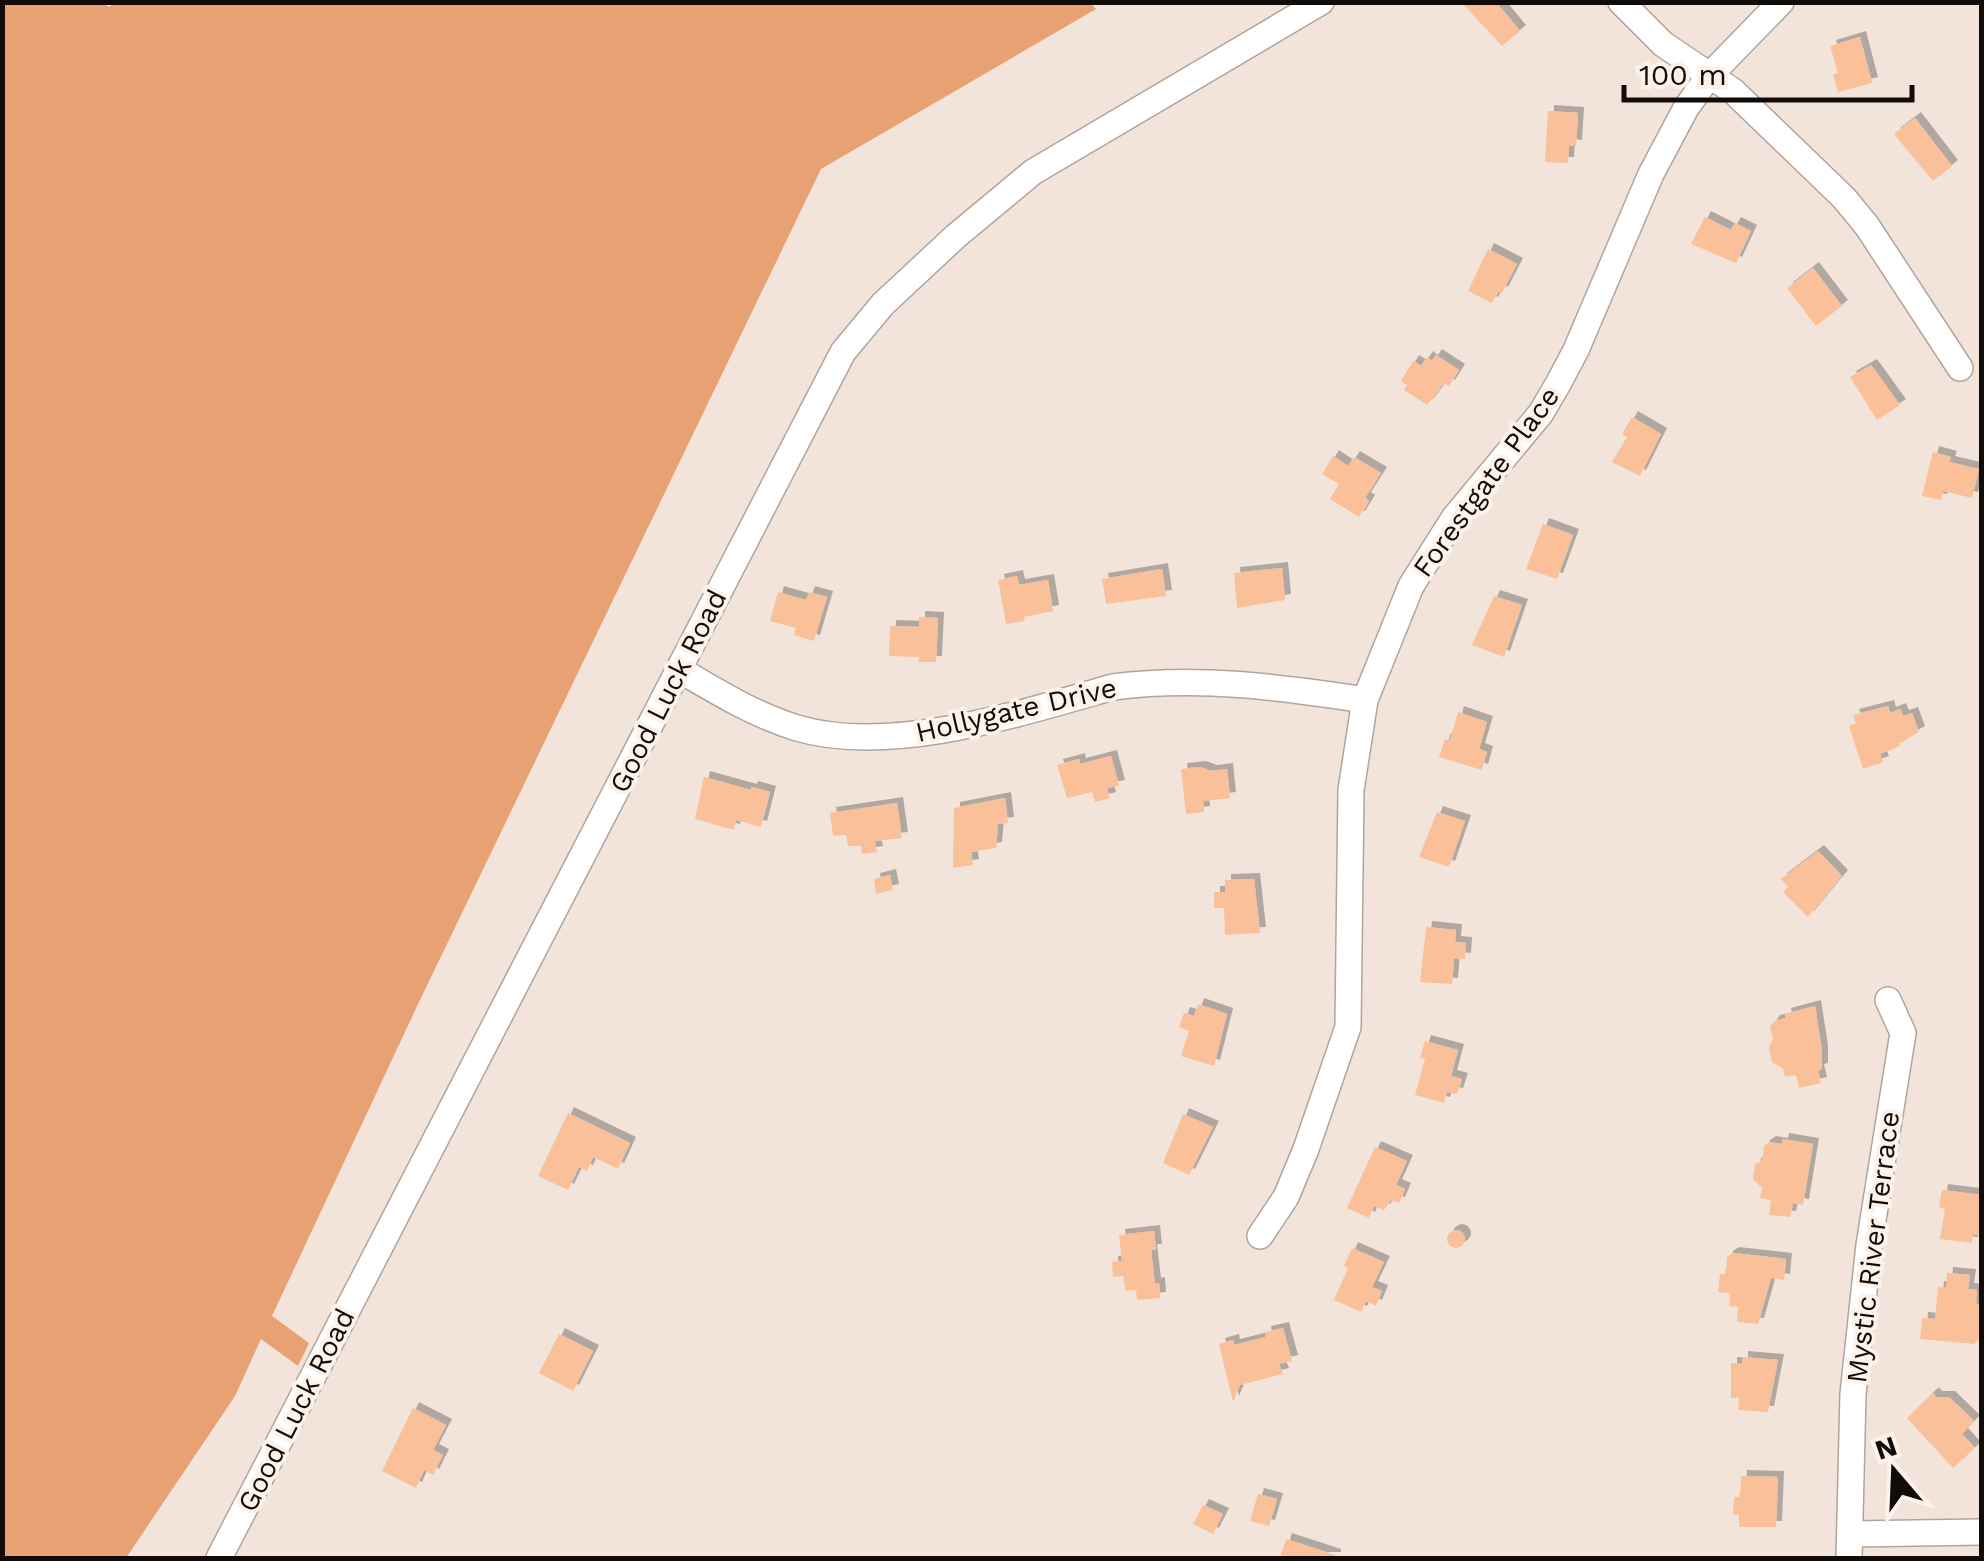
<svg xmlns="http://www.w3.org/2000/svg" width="1984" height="1561" viewBox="0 0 1984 1561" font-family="'Work Sans',sans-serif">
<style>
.green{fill:#e8a172}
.building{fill:#fac09a;filter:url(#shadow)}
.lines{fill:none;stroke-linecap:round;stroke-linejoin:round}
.minor-casing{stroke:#b1a49c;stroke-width:28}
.minor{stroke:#fff;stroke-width:25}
.labels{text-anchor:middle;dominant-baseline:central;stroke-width:8;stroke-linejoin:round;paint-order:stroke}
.street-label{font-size:28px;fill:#110c0a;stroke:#fdf2ea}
</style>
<defs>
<filter id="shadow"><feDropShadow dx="6" dy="-6" stdDeviation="0" flood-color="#0004"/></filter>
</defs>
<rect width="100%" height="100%" fill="#f2e4db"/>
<path class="green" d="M105 2 108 7 119 2H1090L1096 9 821 169 419 1002 272 1316 309 1343 298 1366 261 1339 235 1396 126 1558H3V3Z"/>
<g class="building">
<path d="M1461 2H1496L1520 31 1502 46Z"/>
<path d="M1860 37 1872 83 1838 92 1833 75 1838 73 1830 46Z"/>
<path d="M1548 111 1578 113 1576 146 1569 145 1568 163 1545 162Z"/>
<path d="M1915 118 1952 166 1933 181 1894 134Z"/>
<path d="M1705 217 1731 230 1735 223 1751 231 1736 263 1691 244Z"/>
<path d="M1488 249 1517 264 1502 293 1499 291 1492 303 1468 291Z"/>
<path d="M1813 268 1842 306 1816 326 1787 288Z"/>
<path d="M1436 355 1459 370 1449 386 1444 383 1427 405 1404 390 1407 385 1401 381 1413 361 1421 366 1427 357 1432 361Z"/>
<path d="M1871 365 1900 405 1877 420 1850 377Z"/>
<path d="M1632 417 1661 434 1640 476 1612 462 1627 437 1622 434Z"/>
<path d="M1933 452 1951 457 1949 462 1979 469 1972 498 1943 491 1941 500 1922 496Z"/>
<path d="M1333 456 1348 466 1354 457 1381 473 1365 498 1369 501 1359 517 1330 499 1339 484 1322 474Z"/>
<path d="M1543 524 1573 535 1557 579 1526 569Z"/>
<path d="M1282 568 1285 600 1237 608 1234 573Z"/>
<path d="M1162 569 1166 596 1106 604 1102 579Z"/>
<path d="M1017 576 1019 585 1048 580 1053 611 1024 617 1025 621 1006 624 998 580Z"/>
<path d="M778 592 806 600 809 592 827 597 814 641 794 635 796 628 770 621Z"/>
<path d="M1494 596 1522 605 1504 657 1472 645Z"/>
<path d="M919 617 938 618 936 662H918L919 657 889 656 890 626 919 627Z"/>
<path d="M1888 706 1890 713 1900 709 1903 716 1912 713 1919 732 1899 743 1900 746 1880 754 1883 762 1863 769 1849 726 1856 723 1853 715Z"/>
<path d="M1458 712 1487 722 1479 749 1487 752 1482 770 1439 757 1445 739 1450 741Z"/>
<path d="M1111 756 1119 786 1107 788 1110 798 1095 802 1092 792 1067 798 1057 765 1079 759 1080 764Z"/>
<path d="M1200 767 1211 771 1227 769 1230 798 1203 801 1204 812 1186 814 1181 769Z"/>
<path d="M704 777 751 790 752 787 770 792 761 827 736 820 734 830 695 819Z"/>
<path d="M1005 798 1008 823 998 824 996 848 971 852 973 865 953 868 954 808Z"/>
<path d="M897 803 902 838 875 841 877 852 862 854 861 846H848L846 835 833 836 830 813Z"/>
<path d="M1437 812 1465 821 1449 867 1419 857Z"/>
<path d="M1818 851 1842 876 1808 917 1783 892 1788 887 1781 879Z"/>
<path d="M890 875 893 890 876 894 874 879Z"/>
<path d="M1254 879 1260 933 1225 935 1224 908H1214V892H1225V880Z"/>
<path d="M1426 927 1456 930 1455 942 1466 943 1465 959 1454 958 1452 984 1420 982Z"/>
<path d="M1198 1004 1227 1014 1214 1066 1181 1056 1189 1031 1179 1027 1184 1013 1194 1016Z"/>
<path d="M1815 1006 1822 1051V1069L1818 1070 1821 1083 1799 1088 1796 1075 1785 1077 1783 1069 1772 1062 1769 1048 1773 1039 1770 1027 1774 1021 1786 1018 1785 1014Z"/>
<path d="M1425 1041 1458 1050 1451 1076 1462 1079 1457 1094 1447 1092 1444 1103 1415 1095 1425 1059 1420 1058Z"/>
<path d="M568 1113 630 1143 618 1169 593 1157 587 1171 579 1167 568 1190 538 1176Z"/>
<path d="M1183 1114 1213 1127 1189 1175 1163 1163Z"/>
<path d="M1783 1139 1813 1144 1803 1205 1793 1203 1790 1217 1769 1215 1771 1200 1760 1198 1762 1188 1753 1179 1755 1164 1762 1161 1764 1146 1770 1142 1782 1144Z"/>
<path d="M1375 1147 1407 1161 1396 1185 1405 1189 1399 1203 1391 1200 1384 1210 1374 1206 1369 1218 1347 1208Z"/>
<path d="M1942 1190 1982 1195 1979 1235 1973 1234 1972 1243 1940 1239 1945 1209 1939 1207Z"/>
<circle cx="1456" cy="1239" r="9"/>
<path d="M1154 1231 1156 1250H1151L1155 1284 1159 1283 1160 1298 1137 1300 1136 1290 1126 1291 1123 1276 1113 1277 1112 1262 1122 1261 1119 1235Z"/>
<path d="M1352 1248 1384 1262 1372 1287 1382 1291 1376 1306 1366 1301 1361 1312 1334 1300 1348 1268 1344 1266Z"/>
<path d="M1733 1253 1786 1259 1784 1280 1771 1278 1758 1324 1737 1322 1738 1307 1729 1306 1730 1293 1718 1292 1720 1274H1726L1727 1257Z"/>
<path d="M1947 1273 1970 1275 1968 1289 1977 1290 1976 1304H1982V1322L1979 1339 1974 1344 1920 1339 1922 1318 1935 1319 1938 1287 1946 1288Z"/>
<path d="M1283 1328 1292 1361 1279 1364 1283 1374 1240 1385 1233 1402 1219 1344 1233 1340 1234 1345 1266 1337 1265 1332Z"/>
<path d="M559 1334 593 1351 573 1391 539 1373Z"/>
<path d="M1742 1357 1778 1360 1768 1412 1738 1410 1739 1398H1731V1363L1742 1364Z"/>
<path d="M1933 1393 1936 1397H1949L1974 1421 1962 1434 1975 1448 1953 1468 1907 1418Z"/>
<path d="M413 1408 446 1425 433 1450 443 1455 433 1475 424 1470 416 1488 382 1471Z"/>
<path d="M1741 1476 1778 1477 1776 1527H1739V1515H1733L1734 1497H1740Z"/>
<path d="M1258 1494 1277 1499 1269 1526 1250 1521Z"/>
<path d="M1203 1505 1223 1514 1213 1534 1193 1524Z"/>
<path d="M1286 1539 1335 1555V1558H1280Z"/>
</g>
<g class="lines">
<defs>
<g id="minor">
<path d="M1621 2 1663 44 1733 91 1844 198 1867 226 1960 368"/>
<path d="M680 670C717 692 755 715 797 728 891 756 1021 713 1113 687 1198 676 1280 687 1365 700"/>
<path d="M1260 1236 1286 1197 1306 1149 1348 1027 1351 790 1365 700 1411 586 1454 518 1541 413 1558 384 1576 350 1651 174 1686 108 1709 76 1781 2"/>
<path d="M1850 1534 1982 1532"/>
<path d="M219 1558 843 352 883 304 956 236 1033 172 1321 2"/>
<path d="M1849 1558 1853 1394 1869 1245 1903 1033 1888 1000"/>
</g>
</defs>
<use href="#minor" class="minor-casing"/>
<use href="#minor" class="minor"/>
</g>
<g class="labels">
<g class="street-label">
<text transform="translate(1486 482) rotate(-54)">Forestgate Place</text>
<text transform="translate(668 691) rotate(-63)">Good Luck Road</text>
<text transform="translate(1016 710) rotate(-13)">Hollygate Drive</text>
<text transform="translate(1873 1247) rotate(-83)">Mystic River Terrace</text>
<text transform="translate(296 1410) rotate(-63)">Good Luck Road</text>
</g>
</g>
<rect width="1984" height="1561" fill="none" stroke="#110c0a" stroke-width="10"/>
<g transform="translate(1894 1471) rotate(341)" stroke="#fdf2ea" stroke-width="8" paint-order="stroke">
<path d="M0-8L18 38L0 25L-18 38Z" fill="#110c0a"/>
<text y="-15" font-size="28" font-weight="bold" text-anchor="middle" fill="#110c0a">N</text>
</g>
<path d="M1624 85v15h288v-15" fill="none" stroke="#110c0a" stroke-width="5"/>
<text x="1639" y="85" font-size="30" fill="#110c0a" stroke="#fdf2ea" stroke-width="8" paint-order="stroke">100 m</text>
</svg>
